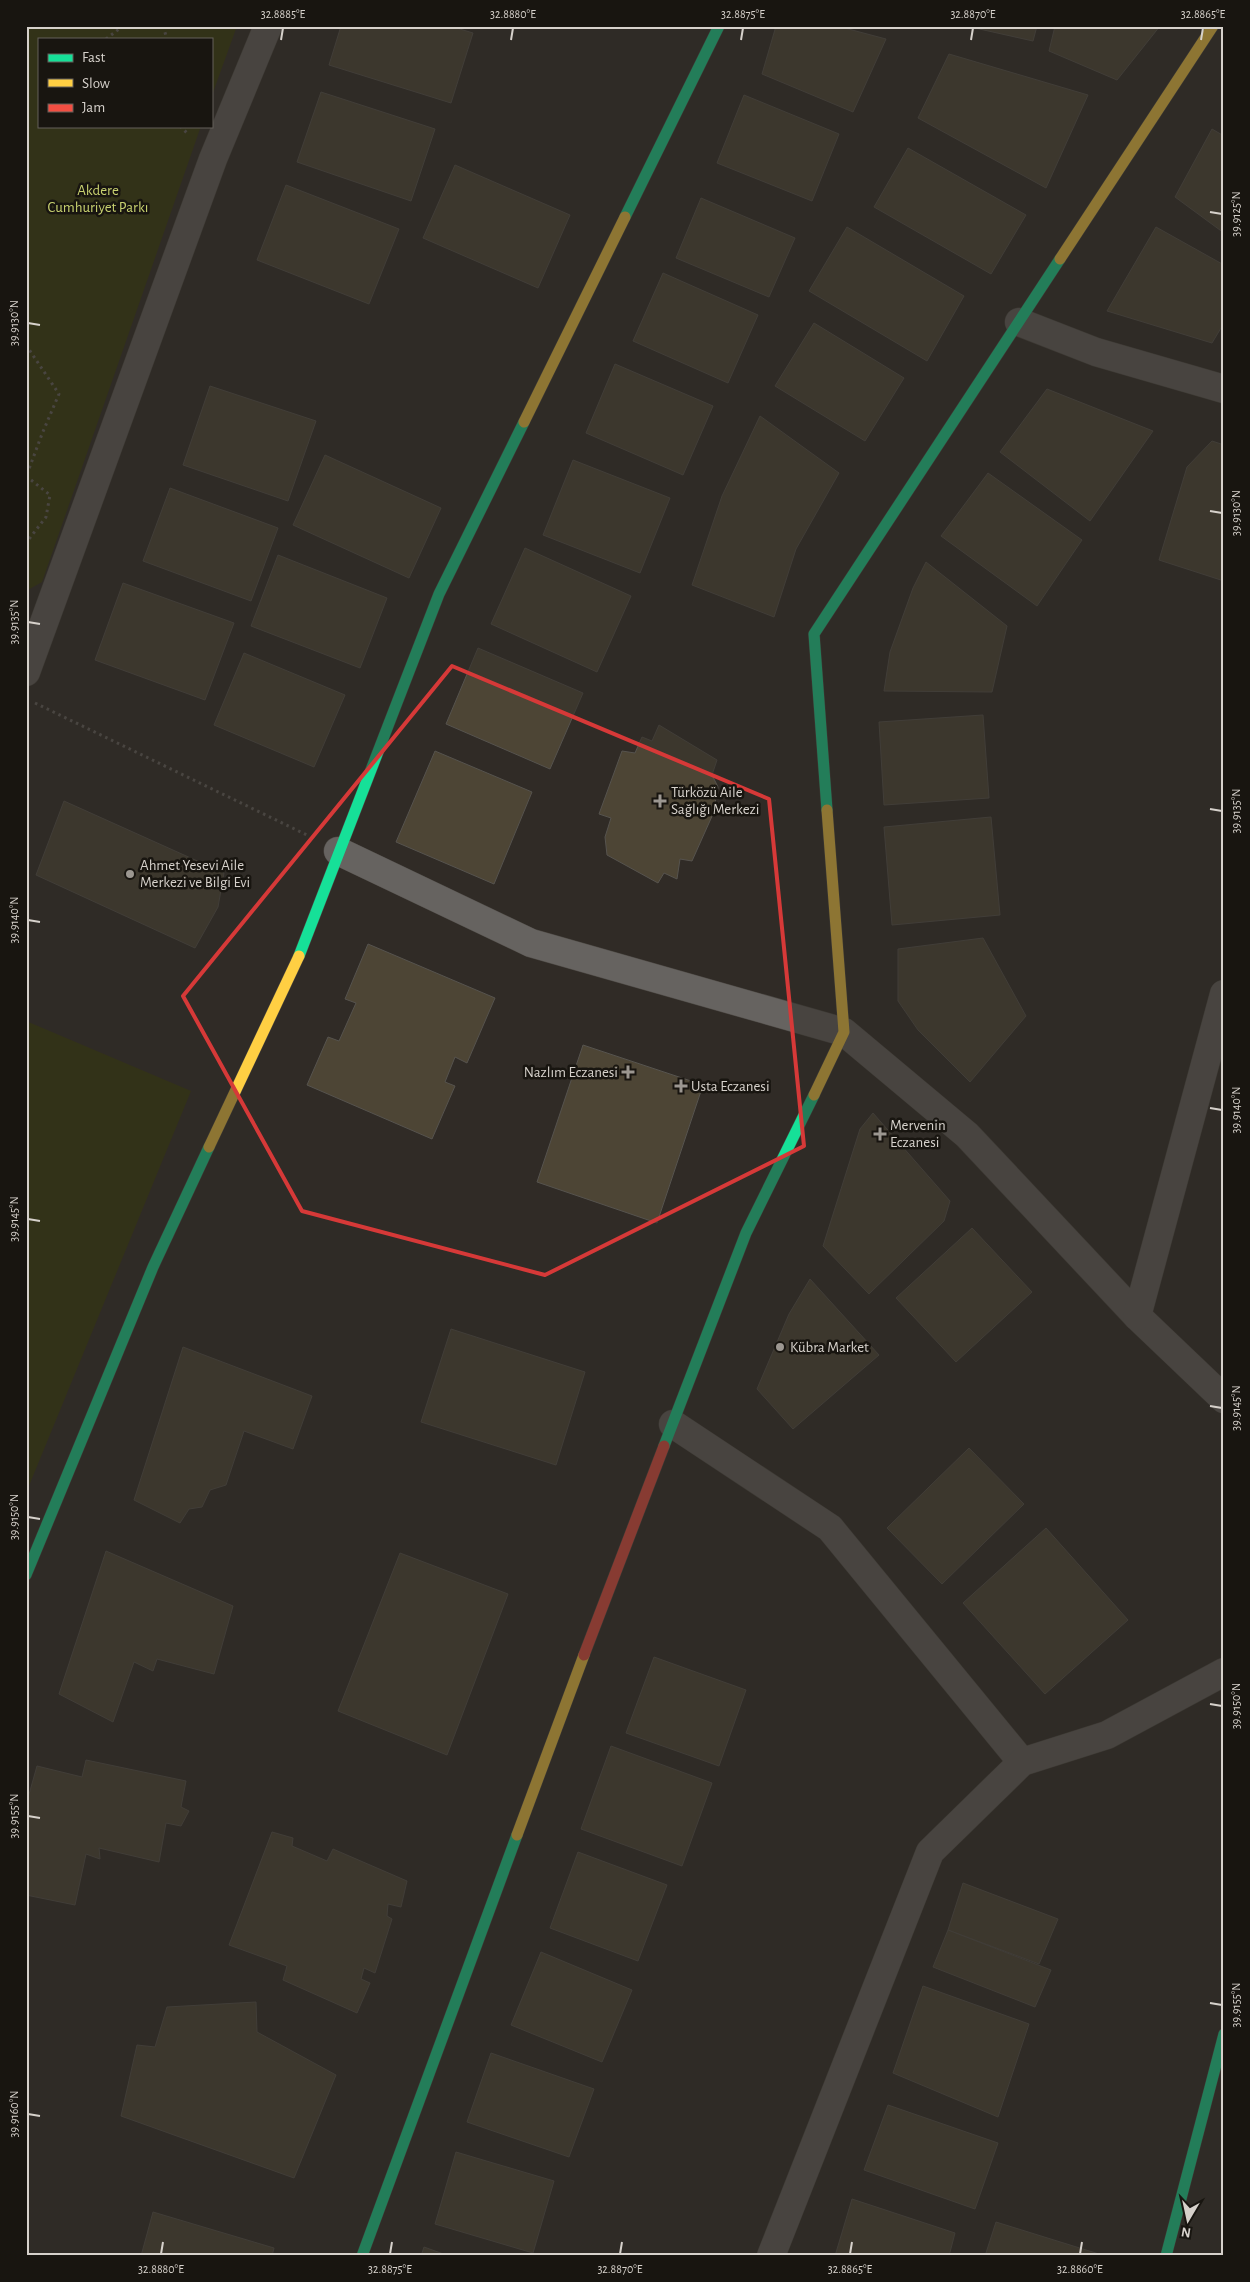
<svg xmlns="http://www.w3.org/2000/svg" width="1250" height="2282" viewBox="0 0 1250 2282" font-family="'Alegreya Sans',sans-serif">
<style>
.green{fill:#373a07}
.building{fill:#4d4535;stroke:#56534e}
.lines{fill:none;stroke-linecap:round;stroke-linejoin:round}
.street-casing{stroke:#4d4944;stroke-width:29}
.fast-casing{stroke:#4d4944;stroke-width:12}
.slow-casing{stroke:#4d4944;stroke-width:12}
.jam-casing{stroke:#4d4944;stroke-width:12}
.path{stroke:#686562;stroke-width:3;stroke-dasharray:2.5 4;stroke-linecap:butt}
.street{stroke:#666360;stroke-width:28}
.fast{stroke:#16e098;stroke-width:11}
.slow{stroke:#ffcf43;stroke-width:11}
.jam{stroke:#f24e42;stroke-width:11}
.marked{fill:none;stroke:#d63938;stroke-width:4;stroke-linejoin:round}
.ticks{fill:none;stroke:#d6d1cb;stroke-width:2}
.poi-dot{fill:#9c9791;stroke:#181510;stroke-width:2}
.labels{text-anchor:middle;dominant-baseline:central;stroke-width:5;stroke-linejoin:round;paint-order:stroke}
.park-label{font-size:15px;fill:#c7d06f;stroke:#181510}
.poi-label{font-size:15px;fill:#d6d1cb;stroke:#181510;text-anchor:start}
.neatline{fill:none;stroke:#d6d1cb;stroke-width:2}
.ticks-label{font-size:12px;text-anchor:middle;fill:#d6d1cb}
</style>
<rect width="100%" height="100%" fill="#302b26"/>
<g class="green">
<path d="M26 26H237L211 98V39H39V126H201L42 582 26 591Z"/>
<path d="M26 1021 191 1091 26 1493Z"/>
</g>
<g class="building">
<path d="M341 26H450L473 33 451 103 329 65Z"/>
<path d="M776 26H837L886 39 853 112 762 74Z"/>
<path d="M966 26H1037L1033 41Z"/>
<path d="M1055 26H1160L1117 80 1049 51Z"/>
<path d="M949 54 1088 95 1046 188 918 118Z"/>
<path d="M321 92 435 129 411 201 297 162Z"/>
<path d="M744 95 839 134 812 201 717 163Z"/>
<path d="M1212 129 1224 136V233L1175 197Z"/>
<path d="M908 148 1026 215 991 274 874 207Z"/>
<path d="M455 165 570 215 538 288 423 238Z"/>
<path d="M286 185 399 229 369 304 257 260Z"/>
<path d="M701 198 795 238 769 297 676 258Z"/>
<path d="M847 227 964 296 927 361 809 291Z"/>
<path d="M1156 227 1224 265V323L1212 343 1107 311Z"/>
<path d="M663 273 758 315 728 383 633 341Z"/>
<path d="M814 323 904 378 865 441 775 386Z"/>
<path d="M615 364 713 406 683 475 586 433Z"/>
<path d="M210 386 316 421 288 501 183 465Z"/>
<path d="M1047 389 1153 431 1090 521 1000 452Z"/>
<path d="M760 416 839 473 796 549 774 617 692 585 722 496Z"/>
<path d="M1212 441 1224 445V581L1159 560 1187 467Z"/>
<path d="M325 455 441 508 409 578 293 525Z"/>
<path d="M573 460 670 498 640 573 543 535Z"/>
<path d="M988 473 1082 540 1037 606 941 536Z"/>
<path d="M170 488 278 528 251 601 143 561Z"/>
<path d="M525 548 631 596 597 672 491 624Z"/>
<path d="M278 555 387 598 360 668 251 626Z"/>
<path d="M926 562 1007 626 992 692 884 691 890 652 913 588Z"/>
<path d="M123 583 234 623 205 700 95 660Z"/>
<path d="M478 648 583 693 550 769 446 724Z"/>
<path d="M244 653 345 695 314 767 214 725Z"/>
<path d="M983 715 989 798 884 805 879 722Z"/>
<path d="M659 725 717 760 712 775 718 787 713 814 692 861 680 859 677 879 664 873 658 883 607 855 605 837 611 818 599 814 622 751 635 753 642 737 652 741Z"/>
<path d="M435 751 532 792 494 884 396 842Z"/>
<path d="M64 801 224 873 218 907 195 948 36 875Z"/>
<path d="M991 817 1000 915 892 925 884 827Z"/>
<path d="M983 938 1026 1016 970 1082 918 1030 898 1001V949Z"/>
<path d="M368 944 495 998 467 1063 455 1057 445 1082 455 1086 432 1139 307 1085 328 1037 339 1041 356 1003 345 999Z"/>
<path d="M583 1045 703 1085 657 1223 537 1182Z"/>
<path d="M873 1113 950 1201 944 1221 869 1294 823 1246 860 1129Z"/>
<path d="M972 1228 1032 1292 956 1362 896 1298Z"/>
<path d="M810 1279 879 1355 793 1429 757 1389 789 1314Z"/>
<path d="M451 1329 585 1372 556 1465 421 1422Z"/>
<path d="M183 1347 312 1396 293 1449 244 1431 226 1485 210 1490 202 1507 189 1509 180 1523 134 1500Z"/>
<path d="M969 1448 1024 1504 942 1584 887 1528Z"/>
<path d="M1046 1528 1128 1620 1045 1694 963 1603Z"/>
<path d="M106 1551 233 1606 214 1674 157 1659 153 1671 134 1662 113 1722 59 1694Z"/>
<path d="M400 1553 508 1594 447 1755 338 1711Z"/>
<path d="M654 1657 746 1690 719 1766 626 1733Z"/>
<path d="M611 1746 712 1783 682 1866 581 1829Z"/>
<path d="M86 1760 186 1781 181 1807 189 1811 181 1826 166 1823 159 1862 99 1848 100 1859 86 1854 75 1905 26 1895V1805L37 1766 82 1777Z"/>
<path d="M272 1832 293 1838 292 1846 327 1861 333 1849 407 1881 401 1907 388 1904 387 1916 392 1919 375 1973 364 1968 361 1979 370 1983 357 2013 283 1980 287 1966 229 1945Z"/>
<path d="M578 1852 667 1885 638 1961 550 1928Z"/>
<path d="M963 1883 1058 1919 1039 1964 948 1930Z"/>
<path d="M948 1930 1051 1970 1035 2007 933 1967Z"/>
<path d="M541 1952 632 1990 602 2062 511 2025Z"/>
<path d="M923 1986 1029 2024 998 2117 893 2073Z"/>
<path d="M256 2002 257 2032 336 2075 294 2178 121 2116 137 2045 155 2047 167 2007Z"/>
<path d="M491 2053 594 2089 569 2157 467 2122Z"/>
<path d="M888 2105 998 2143 975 2209 864 2170Z"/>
<path d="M456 2152 554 2181 533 2253 435 2224Z"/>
<path d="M852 2199 955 2233 949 2256H835Z"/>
<path d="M153 2212 274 2248 272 2256H141Z"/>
<path d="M996 2222 1099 2254 1098 2256H985Z"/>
<path d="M424 2247 449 2256H421Z"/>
</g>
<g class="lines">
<defs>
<g id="street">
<path d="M1019 322 1096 352 1224 389"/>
<path d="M26 672 213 159 268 26"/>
<path d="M338 851 531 943 844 1032 967 1135 1137 1316 1224 1399"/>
<path d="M1137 1316 1224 994"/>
<path d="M673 1424 830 1528 1022 1762"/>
<path d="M771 2256 930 1852 1022 1762 1107 1735 1224 1672"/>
</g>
<g id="fast">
<path d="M625 217 719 26"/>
<path d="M827 810 814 634 1060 259"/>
<path d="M299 956 439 594 524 422"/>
<path d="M664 1446 746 1233 814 1095"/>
<path d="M26 1575 153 1267 209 1147"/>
<path d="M362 2256 517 1835"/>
<path d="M1166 2256 1224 2034"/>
</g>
<g id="slow">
<path d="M1060 259 1213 26"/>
<path d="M524 422 625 217"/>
<path d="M814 1095 844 1032 827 810"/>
<path d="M209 1147 299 956"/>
<path d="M517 1835 584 1655"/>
</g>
<path id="jam" d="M584 1655 664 1446"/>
</defs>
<use href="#street" class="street-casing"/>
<use href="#fast" class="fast-casing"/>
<use href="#slow" class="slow-casing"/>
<use href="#jam" class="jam-casing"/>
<g class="path">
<path d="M163 26 167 39"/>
<path d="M106 39 123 26"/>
<path d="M180 126 189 135"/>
<path d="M26 345 59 394 42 434 26 477"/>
<path d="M26 476 50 495 46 517 26 543"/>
<path d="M35 703 309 836"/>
</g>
<use href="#street" class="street"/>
<use href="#fast" class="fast"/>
<use href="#slow" class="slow"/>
<use href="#jam" class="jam"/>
</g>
<path d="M0 0H1250V2282H0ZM452 666 769 799 804 1146 545 1275 302 1211 183 996Z" fill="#302b26" fill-opacity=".55" fill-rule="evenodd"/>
<path class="marked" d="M452 666 769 799 804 1146 545 1275 302 1211 183 996Z"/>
<path class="ticks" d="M281 40 283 28M511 40 513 28M741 40 743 28M971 40 973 28M1201 40 1203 28M1210 212 1222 214M28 323 40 325M1210 511 1222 513M28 622 40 624M1210 809 1222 811M28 920 40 922M1210 1108 1222 1110M28 1219 40 1221M1210 1406 1222 1408M28 1517 40 1519M1210 1704 1222 1706M28 1816 40 1818M1210 2003 1222 2005M28 2114 40 2116M161 2254 163 2242M390 2254 392 2242M620 2254 622 2242M850 2254 852 2242M1080 2254 1082 2242"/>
<g class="poi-dot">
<path d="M657.5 793.5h5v5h5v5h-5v5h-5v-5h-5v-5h5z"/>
<circle cx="130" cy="874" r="5"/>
<path d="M625.5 1064.5h5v5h5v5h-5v5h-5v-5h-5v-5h5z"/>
<path d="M678.5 1078.5h5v5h5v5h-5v5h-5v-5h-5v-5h5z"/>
<path d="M877.5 1126.5h5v5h5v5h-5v5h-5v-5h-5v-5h5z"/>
<circle cx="780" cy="1347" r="5"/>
</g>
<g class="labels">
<g class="park-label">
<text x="98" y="190">Akdere<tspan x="98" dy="17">Cumhuriyet Parkı</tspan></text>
</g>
<g class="poi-label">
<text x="671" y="792">Türközü Aile<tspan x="671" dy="17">Sağlığı Merkezi</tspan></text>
<text x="140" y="865">Ahmet Yesevi Aile<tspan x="140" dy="17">Merkezi ve Bilgi Evi</tspan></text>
<text x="618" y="1072" text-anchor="end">Nazlım Eczanesi</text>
<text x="691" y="1086">Usta Eczanesi</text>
<text x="890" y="1125">Mervenin<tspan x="890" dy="17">Eczanesi</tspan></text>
<text x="790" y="1347">Kübra Market</text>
</g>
</g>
<rect width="1250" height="2282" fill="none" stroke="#181510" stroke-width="55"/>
<rect x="38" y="38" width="175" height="90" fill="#181510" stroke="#64605b"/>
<rect x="48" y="54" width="25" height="8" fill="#16e098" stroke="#64605b"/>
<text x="82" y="62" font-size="15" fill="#d6d1cb">Fast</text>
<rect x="48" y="79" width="25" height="8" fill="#ffcf43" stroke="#64605b"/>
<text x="82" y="88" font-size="15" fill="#d6d1cb">Slow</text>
<rect x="48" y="104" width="25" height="8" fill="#f24e42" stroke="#64605b"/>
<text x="82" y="112" font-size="15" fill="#d6d1cb">Jam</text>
<g transform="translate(1188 2220) rotate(189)" stroke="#181510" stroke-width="4" paint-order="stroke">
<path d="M0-4L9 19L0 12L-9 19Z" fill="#d6d1cb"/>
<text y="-8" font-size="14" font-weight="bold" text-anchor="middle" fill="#d6d1cb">N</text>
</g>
<rect x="28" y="28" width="1194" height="2226" class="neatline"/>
<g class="ticks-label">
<text x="283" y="18">32.8885°E</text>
<text x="513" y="18">32.8880°E</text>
<text x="743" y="18">32.8875°E</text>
<text x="973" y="18">32.8870°E</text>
<text x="1203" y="18">32.8865°E</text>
<text transform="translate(1236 214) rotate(-90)" y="4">39.9125°N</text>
<text transform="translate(14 323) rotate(-90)" y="4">39.9130°N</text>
<text transform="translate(1236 513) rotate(-90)" y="4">39.9130°N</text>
<text transform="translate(14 622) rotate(-90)" y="4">39.9135°N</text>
<text transform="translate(1236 811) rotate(-90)" y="4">39.9135°N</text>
<text transform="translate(14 920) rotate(-90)" y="4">39.9140°N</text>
<text transform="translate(1236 1110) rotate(-90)" y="4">39.9140°N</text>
<text transform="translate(14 1219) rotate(-90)" y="4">39.9145°N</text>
<text transform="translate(1236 1408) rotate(-90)" y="4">39.9145°N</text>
<text transform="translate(14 1517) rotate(-90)" y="4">39.9150°N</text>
<text transform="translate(1236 1706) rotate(-90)" y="4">39.9150°N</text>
<text transform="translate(14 1816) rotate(-90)" y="4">39.9155°N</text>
<text transform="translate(1236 2005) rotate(-90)" y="4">39.9155°N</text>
<text transform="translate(14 2114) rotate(-90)" y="4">39.9160°N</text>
<text x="161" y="2273">32.8880°E</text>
<text x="390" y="2273">32.8875°E</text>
<text x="620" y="2273">32.8870°E</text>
<text x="850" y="2273">32.8865°E</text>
<text x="1080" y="2273">32.8860°E</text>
</g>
</svg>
